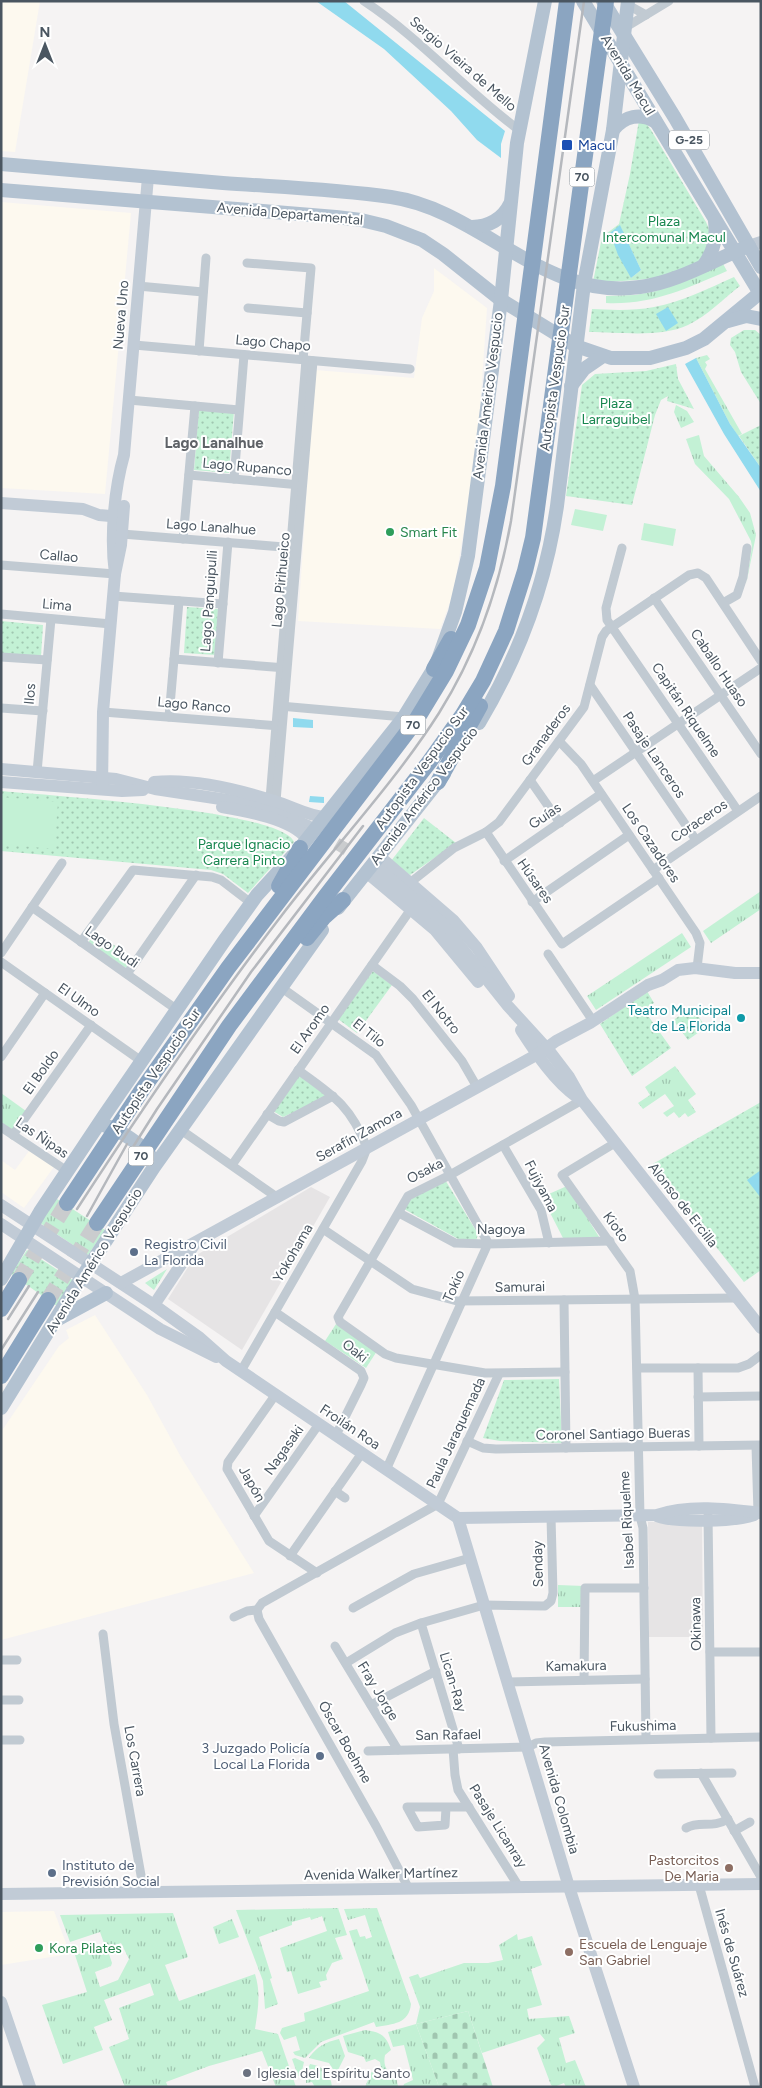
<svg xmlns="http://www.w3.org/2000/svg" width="762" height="2088" viewBox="0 0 762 2088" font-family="Figtree,sans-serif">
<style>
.commercial{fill:#fdf9ef}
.education{fill:#e6e4e5}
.grass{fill:url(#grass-tufts);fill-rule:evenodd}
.cemetery{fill:url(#cemetery-stones)}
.park{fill:url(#park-dots);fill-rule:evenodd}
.pitch{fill:#c3f1d5}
.water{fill:#90daee}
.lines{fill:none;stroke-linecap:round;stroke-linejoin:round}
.secondary-tunnel{stroke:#caccce;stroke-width:12;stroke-dasharray:12 6;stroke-linecap:butt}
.highway-tunnel{stroke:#caccce;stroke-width:16;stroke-dasharray:16 8;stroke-linecap:butt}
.street{stroke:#c1cad2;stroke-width:9}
.secondary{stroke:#c1cbd6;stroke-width:12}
.primary{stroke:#b3c2d1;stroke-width:14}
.highway{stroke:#8ba5c1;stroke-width:16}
.rail{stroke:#b5b8bd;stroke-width:2.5}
.transit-dot{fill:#1a4fb4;stroke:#fff;stroke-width:2}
.leisure-dot{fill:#2e9e5b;stroke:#fff;stroke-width:2}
.culture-dot{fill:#0f9aa8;stroke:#fff;stroke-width:2}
.service-dot{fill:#5c6f8a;stroke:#fff;stroke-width:2}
.education-dot{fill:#8d6e63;stroke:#fff;stroke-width:2}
.worship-dot{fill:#6b7280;stroke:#fff;stroke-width:2}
.labels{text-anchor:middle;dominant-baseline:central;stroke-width:4;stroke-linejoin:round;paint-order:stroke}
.shield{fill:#fff;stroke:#808990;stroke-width:1}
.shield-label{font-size:12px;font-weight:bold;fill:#4a5661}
.street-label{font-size:14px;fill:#4a5661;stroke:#fff}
.transit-label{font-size:14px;fill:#164399;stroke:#fff;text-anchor:start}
.park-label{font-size:14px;fill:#17864f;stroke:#fff}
.leisure-label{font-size:14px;fill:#27864d;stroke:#fff;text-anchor:start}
.culture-label{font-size:14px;fill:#0d838f;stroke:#fff;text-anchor:end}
.service-label{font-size:14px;fill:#4e5e75;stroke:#fff;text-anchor:start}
.education-label{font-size:14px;fill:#785e54;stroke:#fff;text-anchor:end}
.worship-label{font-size:14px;fill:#5b616d;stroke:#fff;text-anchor:start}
.neighbourhood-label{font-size:15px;font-weight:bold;fill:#5f6368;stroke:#fff}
</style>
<defs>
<pattern id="grass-tufts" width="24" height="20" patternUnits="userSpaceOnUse" patternTransform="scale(1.25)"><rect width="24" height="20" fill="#c3f1d5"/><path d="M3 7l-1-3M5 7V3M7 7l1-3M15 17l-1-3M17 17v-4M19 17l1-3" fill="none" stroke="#a0c6b0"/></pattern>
<pattern id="cemetery-stones" width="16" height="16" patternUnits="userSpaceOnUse" patternTransform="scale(1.25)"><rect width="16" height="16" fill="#c3f1d5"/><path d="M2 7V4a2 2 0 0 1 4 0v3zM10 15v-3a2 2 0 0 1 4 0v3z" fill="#a0c6b0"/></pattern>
<pattern id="park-dots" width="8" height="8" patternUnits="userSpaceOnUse" patternTransform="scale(1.25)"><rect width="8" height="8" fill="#c3f1d5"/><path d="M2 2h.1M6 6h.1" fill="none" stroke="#a0c6b0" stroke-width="1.8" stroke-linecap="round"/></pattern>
</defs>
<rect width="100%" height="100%" fill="#f5f3f3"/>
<g class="commercial">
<path d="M1 1H40L15 152 1 151Z"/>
<path d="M1 202 131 213 105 494 1 488Z"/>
<path d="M434 268 487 308 477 453 453 594 440 629 298 621 315 370 414 378 422 318 434 291Z"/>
<path d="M29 1151 54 1167 24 1208 1 1192V1160L15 1170Z"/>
<path d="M95 1315 147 1395 181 1457 254 1573 1 1640V1432L59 1346 69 1338 66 1330Z"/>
<path d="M54 1911 70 1954 1 1965V1912Z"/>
</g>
<g class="education">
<path d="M311 1187 330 1197 242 1350 168 1299 195 1256Z"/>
<path d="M648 1522H702L703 1637H649Z"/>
</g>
<g class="grass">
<path d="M722 262 727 271C685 289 652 305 606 303V296L635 295 656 291Z"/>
<path d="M707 355 710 359 705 362 707 365 705 369 742 434 738 436 730 424 696 358Z"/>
<path d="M676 405 687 411 694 422 681 428 674 412Z"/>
<path d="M699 435 704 456 739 497 750 513 756 535 746 585 752 547 751 541 729 499 695 464 686 439Z"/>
<path d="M761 891V909L711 943 703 931Z"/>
<path d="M95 932 133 958 126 968 88 943Z"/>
<path d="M682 933 691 947 596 1010 587 996Z"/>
<path d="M675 1066 696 1094 688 1100 696 1112 688 1117 685 1113 679 1118 674 1112 667 1117 663 1113 674 1106 665 1094 643 1109 638 1103 650 1095 645 1087Z"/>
<path d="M1 1093 26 1111 13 1130 1 1122Z"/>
<path d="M567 1186 601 1240H564L542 1197Z"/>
<path d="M57 1199 105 1230 88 1255 40 1223Z"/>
<path d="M167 1269 154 1290 145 1283Z"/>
<path d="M336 1324 377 1351 366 1368 325 1341Z"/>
<path d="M558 1585 584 1586V1607H558Z"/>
<path d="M338 1908 347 1935 335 1938 343 1959 332 1963 326 1975 327 1980 319 1982 321 1987 298 1994 291 1971 287 1972 280 1948 327 1931 322 1916 311 1920 310 1917 292 1922V1925L259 1937 272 1978 270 1979 278 2004 265 2009 263 1981 236 1910Z"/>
<path d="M377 1908 411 2004C409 2024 393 2024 376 2027L374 2022 321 2042 305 2058 295 2055 293 2052 300 2050 296 2036 284 2040 280 2033 282 2028 305 2021 304 2013 369 1991 349 1931 357 1929 360 1937 365 1936 366 1939 372 1937 365 1915 348 1920 344 1909Z"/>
<path d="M173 1913 188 1957 165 1965 179 2001 255 1974C261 1993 258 2010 255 2029L278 2034 296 2087H276L262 2051 209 2066 166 2082 168 2087H125L109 2047 129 2039 119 2008 154 1995 150 1983 104 2000 112 2020 94 2027 103 2050 63 2064 42 2005 87 1992 75 1955 105 1946 100 1932 70 1942 60 1915ZM121 1943 129 1959 118 1980 100 1987 95 1972 111 1966 112 1963 107 1948Z"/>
<path d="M232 1919 239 1937 219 1944 213 1927Z"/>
<path d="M517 1934 518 1940 532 1936 542 1965 531 1969 542 2005 527 2009 529 2019 569 2016 575 2033 559 2038 566 2063 575 2060 586 2087H566L564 2083 554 2087 551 2085 537 2048 545 2040 540 2034 482 2053 468 2011 416 2024 439 2087H403L404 2084 413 2080 404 2045 393 2047 388 2032 416 2024 420 2007 409 1977 418 1974 420 1978 464 1963H488L503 1960 499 1945Z"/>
<path d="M365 2030C380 2032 386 2035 391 2050L385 2055C383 2065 386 2072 396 2076L398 2087H365L368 2080 371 2079 370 2073 381 2068 380 2062 375 2059 366 2062 364 2057 348 2052 343 2036Z"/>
<path d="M339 2039 345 2056 336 2074 329 2063 309 2058C317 2046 326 2042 339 2039Z"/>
<path d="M295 2058 304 2062 301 2075 298 2076 292 2059Z"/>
<path d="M310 2064C323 2066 331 2074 332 2087H315L312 2082 306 2083V2073Z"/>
</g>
<path class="cemetery" d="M468 2011 493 2087H439L416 2024Z"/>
<g class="park">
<path d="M639 120 646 123 651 130 706 222 710 231 705 258C671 281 632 281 593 282L602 237 619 224 630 174ZM620 226 641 270 631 278Z"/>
<path d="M734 277 740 286C723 299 707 316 688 325 661 338 619 332 589 332L592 309C612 310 633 311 654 307 682 302 709 288 734 277Z"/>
<path d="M744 330H755L761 335V404L741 372 735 352 730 345 731 338Z"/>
<path d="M676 364 678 379 694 409 667 401 668 396 661 400 655 415 632 505 566 496 582 385 595 374 646 371Z"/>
<path d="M199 408 234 411 229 473 194 470Z"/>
<path d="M761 425V468L739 436Z"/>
<path d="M187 607 218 609 216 655 184 653Z"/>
<path d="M1 621 43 625 41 656 1 653Z"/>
<path d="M1 791C42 795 282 810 294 842L248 893 223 874 211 870 1 851Z"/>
<path d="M424 818 456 843 410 875 391 861Z"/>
<path d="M373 971 392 985 357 1033 338 1019Z"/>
<path d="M647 991 654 1003 644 1010 671 1048 632 1076 600 1024Z"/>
<path d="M692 1008 706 1027 688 1040 673 1020Z"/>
<path d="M299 1074 327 1097 283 1117 273 1111Z"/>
<path d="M761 1102V1270L744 1282 651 1165Z"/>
<path d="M444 1178 478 1234 476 1241 460 1240 404 1209 410 1198Z"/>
<path d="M27 1250 73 1280 57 1306 11 1274Z"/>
<path d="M559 1379 562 1443 500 1441 483 1438 504 1380Z"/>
</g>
<g class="pitch">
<path d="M575 509 607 515 603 531 571 525Z"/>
<path d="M644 523 676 529 673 546 641 540Z"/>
<path d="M1 797 58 802 54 849 1 844Z"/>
</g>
<g class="water">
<path d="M316 1H344L505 131 501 144V158L477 140 451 111 384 49Z"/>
<path d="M620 225 641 270 631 278 618 255 610 233Z"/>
<path d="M668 307 678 323 666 331 656 314Z"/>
<path d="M696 358 730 424 761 468V492L724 434 685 364Z"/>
<path d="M293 718 313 720V728L293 727Z"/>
<path d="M310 796 324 797V803L309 802Z"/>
<path d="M761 1170V1198L747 1180Z"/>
</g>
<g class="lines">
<path class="secondary-tunnel" d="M321 834 379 869"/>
<g class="highway-tunnel">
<path d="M19 1280 67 1203"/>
<path d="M48 1300 97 1223"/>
</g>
<g class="street">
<path d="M364 1C420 38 465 90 519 130"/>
<path d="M628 5 646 15"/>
<path d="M626 27 669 1"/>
<path d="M247 263 311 268 303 360"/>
<path d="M138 286 203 292"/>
<path d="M248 308 307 313"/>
<path d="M134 345 410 369"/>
<path d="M199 351 206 258"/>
<path d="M129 400 239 410"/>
<path d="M189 475 300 485"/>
<path d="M234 479 244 355"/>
<path d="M122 534 296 548"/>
<path d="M183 539 195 406"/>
<path d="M622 548 606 608 607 620 738 811"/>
<path d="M1 565 115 574"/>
<path d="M113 596 223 604"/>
<path d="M654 598 761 754"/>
<path d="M723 603 737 595 743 577 747 548"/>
<path d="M1 614 111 624"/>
<path d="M1 657 47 660"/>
<path d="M174 659 286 668"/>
<path d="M218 663 228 542"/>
<path d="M590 685 696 840"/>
<path d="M280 706 404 717"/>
<path d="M1 708 43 711"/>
<path d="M103 712 280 726"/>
<path d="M169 717 179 601"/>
<path d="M559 741 581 764 696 933 700 943 697 968"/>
<path d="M37 772 51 619"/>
<path d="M530 780 560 823"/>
<path d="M593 781 761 668"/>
<path d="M270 799 306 360"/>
<path d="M276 801 313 361"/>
<path d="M486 832 562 944 659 878"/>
<path d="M504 861 601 794"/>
<path d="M653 870 761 796"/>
<path d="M411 882 454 848 486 832 499 822 584 707 602 637 606 631 689 575 698 573 706 578 761 661"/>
<path d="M532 902 629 835"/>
<path d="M32 907 176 1009"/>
<path d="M81 942 133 870 212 877 221 880 251 903"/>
<path d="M1 953 62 863"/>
<path d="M548 954 593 1021"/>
<path d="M1 962 140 1060"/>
<path d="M372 965 400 986 413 999 462 1061 477 1087"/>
<path d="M127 974 196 875"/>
<path d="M282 988 376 1055 411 1105 487 1241 486 1248 386 1470"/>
<path d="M1 1057 45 993"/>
<path d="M267 1114 279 1121 284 1122 333 1096"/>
<path d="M1 1127 67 1171"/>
<path d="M181 1130 278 1198"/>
<path d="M13 1135 91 1025"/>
<path d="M615 1143 562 1175 630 1271 635 1299 640 1516 643 1528 646 1739"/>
<path d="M503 1145 541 1210 549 1243"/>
<path d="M232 1165 411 909"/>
<path d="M399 1213 455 1243 487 1244 610 1241"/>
<path d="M323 1229 412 1289 457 1301 737 1298"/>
<path d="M564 1300 566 1448"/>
<path d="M275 1312 361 1371 364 1378 361 1385 336 1435"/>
<path d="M637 1368H738L749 1364 761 1355"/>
<path d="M698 1368 699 1446"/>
<path d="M241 1371 362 1161 367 1148C351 1106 333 1095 298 1070"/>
<path d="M565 1372 485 1373 396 1358 385 1354 340 1322 338 1317 408 1196 450 1175 582 1100"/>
<path d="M276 1394 228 1462 227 1469 269 1541 317 1573"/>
<path d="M698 1397 761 1396"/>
<path d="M467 1441 483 1448 496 1449 761 1445"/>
<path d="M756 1446 758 1513"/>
<path d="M335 1491 345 1498"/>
<path d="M708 1515 711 1738"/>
<path d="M254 1516 319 1424"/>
<path d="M290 1556 362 1453"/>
<path d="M353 1608 414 1574 470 1558"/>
<path d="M234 1617 247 1611 257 1610"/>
<path d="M421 1623 459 1749"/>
<path d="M103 1634 114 1724 144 1892"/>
<path d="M335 1646 398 1750"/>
<path d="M710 1652H761"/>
<path d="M1 1660H17"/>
<path d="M346 1663 395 1633 421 1623 484 1605 545 1606 551 1601 553 1593 551 1517"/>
<path d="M584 1680 585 1588H644"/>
<path d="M508 1682 645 1679"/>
<path d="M1 1700H19"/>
<path d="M371 1705 436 1671"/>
<path d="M1 1740H20"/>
<path d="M453 1749 455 1775 458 1790 519 1887"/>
<path d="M368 1751 528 1747 536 1743 545 1742 761 1737"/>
<path d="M701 1773 761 1877"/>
<path d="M658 1774 732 1773"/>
<path d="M446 1808 445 1825 418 1827 407 1807H469"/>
<path d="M686 1828C700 1820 712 1829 728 1819"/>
<path d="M734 1831 750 1822"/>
<path d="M699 1885 755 2087"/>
<path d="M409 1889 376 1826 259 1619 257 1610 262 1603 438 1504 499 1374"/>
</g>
<g class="secondary">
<path d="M749 246 761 242"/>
<path d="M1 503 83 509 99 515 122 517"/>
<path d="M115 574C110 538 114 490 124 455L148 177"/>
<path d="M1 769 116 779 155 789 247 803 269 809 308 826"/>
<path d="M1 782 122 791 143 790"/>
<path d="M154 782C193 778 237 789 274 801 292 806 307 816 325 817"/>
<path d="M102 789 103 712 115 574 121 545 124 506"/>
<path d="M222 807C246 811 292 819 307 839"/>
<path d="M379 856 453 920 477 948 509 996"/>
<path d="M379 869 441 922 508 1006 550 1052 569 1077 582 1100 761 1328"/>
<path d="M366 872 435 930 478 982"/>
<path d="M521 1030C536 1053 554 1081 577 1097"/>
<path d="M1 1205 154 1305 200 1338 226 1361 458 1518"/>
<path d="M1 1224 160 1329 216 1357"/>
<path d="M121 1283 538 1054 556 1041 590 1023 648 985 662 980 678 970 695 968 735 973H761"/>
<path d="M154 1305 194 1245"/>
<path d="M657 1516C676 1523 735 1522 754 1515"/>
<path d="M458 1518 569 1887 634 2087"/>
<path d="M458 1518 657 1515C689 1504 728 1509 761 1513"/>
<path d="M1 1894 761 1884"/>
<path d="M1 2002 30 2087"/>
</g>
<g class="primary">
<path d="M583 1 761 295"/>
<path d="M603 1 675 118 761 267"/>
<path d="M613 130C624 116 641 112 656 122"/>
<path d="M1 164C75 170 149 177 223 183 279 187 335 189 391 197 481 210 543 301 640 287 678 282 713 260 749 246"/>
<path d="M1 190 336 217 361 220 386 226 422 240 443 254 501 300 576 346 611 358H650L686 348 704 339 761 292"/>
<path d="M472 227C488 227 503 219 510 204"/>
<path d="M704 265C714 251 717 238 715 221"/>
<path d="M728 321 746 316 761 319"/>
<path d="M571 386 584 369 603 356"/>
<path d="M479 723C519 656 546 583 557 506L584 284 613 130 628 1"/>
<path d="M338 908 444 774"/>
<path d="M106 1126C117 1128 145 1147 151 1157"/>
<path d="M1 1279 40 1212 104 1116 224 941 257 895 300 848 404 717 436 665 455 612 468 556 501 300 517 143 545 1"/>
<path d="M58 1319 106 1293"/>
<path d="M1 1408 73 1291 154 1167 322 930"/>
</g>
<g class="highway">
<path d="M434 669 451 639"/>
<path d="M438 782 480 706"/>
<path d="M279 886 300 848"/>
<path d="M307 938 324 917 343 900"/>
<path d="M67 1203 142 1090 228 968 415 722 446 671 468 625 487 568 503 486 567 1"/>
<path d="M97 1223 229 1026 325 897 430 761 462 716 483 681 506 631 525 571 533 538 606 1"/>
<path d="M1 1309 19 1280"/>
<path d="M1 1376 48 1300"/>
</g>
<g class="rail">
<path d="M133 1147 157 1109 251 972 363 826"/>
<path d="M77 1209C142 1109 209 1010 282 915 334 847 393 785 439 713 476 654 499 588 511 521L584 1"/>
<path d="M87 1216 127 1144"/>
<path d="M8 1319 29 1286"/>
<path d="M1 1350 38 1292"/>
</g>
</g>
<rect class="transit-dot" x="561" y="139" width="12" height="12" rx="2.5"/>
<g class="leisure-dot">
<circle cx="390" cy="532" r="5"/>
<circle cx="39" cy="1948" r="5"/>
</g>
<circle class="culture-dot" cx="741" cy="1018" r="5"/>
<g class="service-dot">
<circle cx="134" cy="1252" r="5"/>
<circle cx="320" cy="1756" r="5"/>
<circle cx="52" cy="1873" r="5"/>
</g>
<g class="education-dot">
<circle cx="729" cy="1868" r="5"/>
<circle cx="569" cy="1952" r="5"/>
</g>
<circle class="worship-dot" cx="247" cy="2073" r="5"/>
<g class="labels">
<g class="shield">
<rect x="669" y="130.5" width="40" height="19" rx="4"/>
<rect x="569.5" y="167.5" width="25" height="19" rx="4"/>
<rect x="400.5" y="715.5" width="25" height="19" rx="4"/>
<rect x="128.5" y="1146.5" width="25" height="19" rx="4"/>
</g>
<g class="shield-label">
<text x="689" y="140">G-25</text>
<text x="582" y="177">70</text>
<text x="413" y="725">70</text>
<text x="141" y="1156">70</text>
</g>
<g class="street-label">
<text transform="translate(463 64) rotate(41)">Sergio Vieira de Mello</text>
<text transform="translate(628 75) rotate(59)">Avenida Macul</text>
<text transform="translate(290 214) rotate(5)">Avenida Departamental</text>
<text transform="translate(121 315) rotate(-85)">Nueva Uno</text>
<text transform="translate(273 343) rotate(5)">Lago Chapo</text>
<text transform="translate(555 378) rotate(-82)">Autopista Vespucio Sur</text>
<text transform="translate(488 396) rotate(-83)">Avenida Américo Vespucio</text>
<text transform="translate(247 467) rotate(5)">Lago Rupanco</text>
<text transform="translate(211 527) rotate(4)">Lago Lanalhue</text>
<text transform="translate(59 556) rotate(5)">Callao</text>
<text transform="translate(281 580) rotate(-85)">Lago Pirihueico</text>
<text transform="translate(209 601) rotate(-86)">Lago Panguipulli</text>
<text transform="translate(57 605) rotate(5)">Lima</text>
<text transform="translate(719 668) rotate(56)">Caballo Huaso</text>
<text transform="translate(30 694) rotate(-85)">Ilos</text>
<text transform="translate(194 705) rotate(5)">Lago Ranco</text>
<text transform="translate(686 710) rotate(56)">Capitán Riquelme</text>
<text transform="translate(546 735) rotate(-54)">Granaderos</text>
<text transform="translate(654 755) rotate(56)">Pasaje Lanceros</text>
<text transform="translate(422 768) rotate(-54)">Autopista Vespucio Sur</text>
<text transform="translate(424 796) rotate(-53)">Avenida Américo Vespucio</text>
<text transform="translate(545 816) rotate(-34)">Guías</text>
<text transform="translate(699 821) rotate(-34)">Coraceros</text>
<text transform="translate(651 843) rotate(56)">Los Cazadores</text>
<text transform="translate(535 881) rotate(55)">Húsares</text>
<text transform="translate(112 947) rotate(35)">Lago Budi</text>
<text transform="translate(79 1000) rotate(35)">El Ulmo</text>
<text transform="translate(441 1012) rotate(51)">El Notro</text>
<text transform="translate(310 1029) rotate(-55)">El Aromo</text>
<text transform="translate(369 1033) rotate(38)">El Tilo</text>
<text transform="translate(156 1071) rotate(-56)">Autopista Vespucio Sur</text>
<text transform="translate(41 1072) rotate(-55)">El Boldo</text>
<text transform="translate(359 1135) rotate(-29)">Serafín Zamora</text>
<text transform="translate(42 1138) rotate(34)">Las Ñipas</text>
<text transform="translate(425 1171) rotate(-27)">Osaka</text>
<text transform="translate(541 1186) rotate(63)">Fujiyama</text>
<text transform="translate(683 1205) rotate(52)">Alonso de Ercilla</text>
<text transform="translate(616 1227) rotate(54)">Kioto</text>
<text x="501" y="1229">Nagoya</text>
<text transform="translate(293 1253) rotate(-60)">Yokohama</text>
<text transform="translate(94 1261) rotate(-58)">Avenida Américo Vespucio</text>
<text transform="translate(454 1286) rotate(-66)">Tokio</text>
<text transform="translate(520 1287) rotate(-1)">Samurai</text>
<text transform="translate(355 1351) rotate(38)">Oaki</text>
<text transform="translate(350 1427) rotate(34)">Froilán Roa</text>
<text transform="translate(456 1433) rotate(-65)">Paula Jaraquemada</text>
<text transform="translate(613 1434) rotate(-1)">Coronel Santiago Bueras</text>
<text transform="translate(284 1450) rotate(-55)">Nagasaki</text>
<text transform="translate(252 1484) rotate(60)">Japón</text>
<text transform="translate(627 1520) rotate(-93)">Isabel Riquelme</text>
<text transform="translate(538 1564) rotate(-91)">Senday</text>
<text transform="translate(696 1624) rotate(-91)">Okinawa</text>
<text transform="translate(576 1666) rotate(-1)">Kamakura</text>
<text transform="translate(453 1682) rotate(73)">Lican-Ray</text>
<text transform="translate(378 1691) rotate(59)">Fray Jorge</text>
<text transform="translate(643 1726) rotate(-1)">Fukushima</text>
<text transform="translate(448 1735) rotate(-1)">San Rafael</text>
<text transform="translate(345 1742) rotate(60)">Óscar Boehme</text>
<text transform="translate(135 1761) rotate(80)">Los Carrera</text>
<text transform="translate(559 1799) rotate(74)">Avenida Colombia</text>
<text transform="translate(498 1826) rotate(58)">Pasaje Licanray</text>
<text transform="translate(381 1874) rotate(-1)">Avenida Walker Martínez</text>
<text transform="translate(732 1953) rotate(74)">Inés de Suárez</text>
</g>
<g class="transit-label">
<text x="578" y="145">Macul</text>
</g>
<g class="park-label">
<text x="664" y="221">Plaza<tspan x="664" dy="16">Intercomunal Macul</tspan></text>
<text x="616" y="403">Plaza<tspan x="616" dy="16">Larraguibel</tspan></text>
<text x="244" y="844">Parque Ignacio<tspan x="244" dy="16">Carrera Pinto</tspan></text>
</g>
<g class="leisure-label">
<text x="400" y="532">Smart Fit</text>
<text x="49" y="1948">Kora Pilates</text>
</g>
<g class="culture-label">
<text x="731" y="1010">Teatro Municipal<tspan x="731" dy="16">de La Florida</tspan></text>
</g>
<g class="service-label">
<text x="144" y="1244">Registro Civil<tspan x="144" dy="16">La Florida</tspan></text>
<text x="310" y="1748" text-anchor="end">3 Juzgado Policía<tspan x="310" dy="16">Local La Florida</tspan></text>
<text x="62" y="1865">Instituto de<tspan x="62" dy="16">Previsión Social</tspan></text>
</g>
<g class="education-label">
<text x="719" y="1860">Pastorcitos<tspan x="719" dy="16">De Maria</tspan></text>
<text x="579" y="1944" text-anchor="start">Escuela de Lenguaje<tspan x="579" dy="16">San Gabriel</tspan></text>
</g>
<g class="worship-label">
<text x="257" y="2073">Iglesia del Espíritu Santo</text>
</g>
<g class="neighbourhood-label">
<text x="214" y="443">Lago Lanalhue</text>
</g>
</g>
<rect width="762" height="2088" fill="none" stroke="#4a5661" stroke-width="5"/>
<g transform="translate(45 45)" stroke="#ffffff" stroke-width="4" paint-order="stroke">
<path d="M0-4L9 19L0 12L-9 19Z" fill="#4a5661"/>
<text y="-8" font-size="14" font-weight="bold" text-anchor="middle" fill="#4a5661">N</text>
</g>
</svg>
